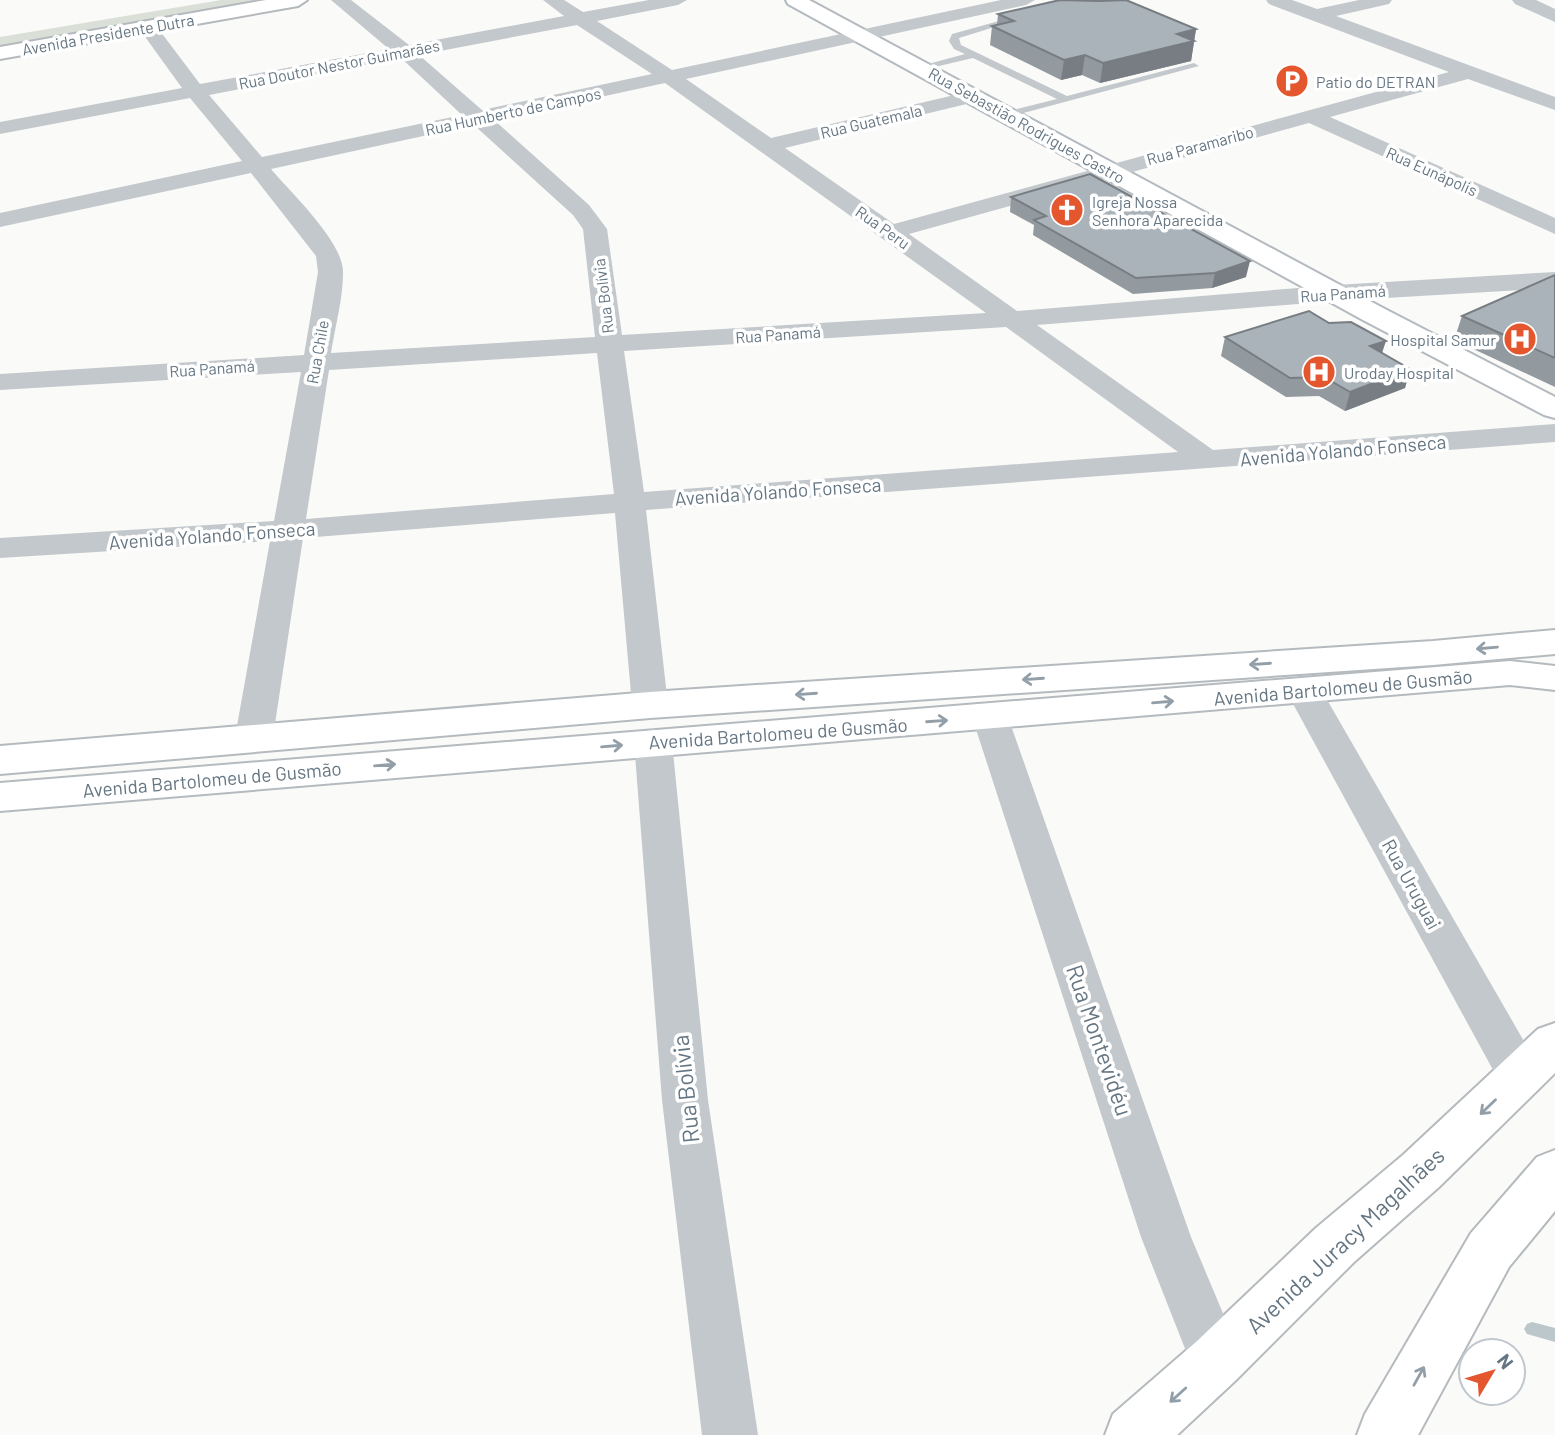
<svg xmlns="http://www.w3.org/2000/svg" width="1555" height="1435" viewBox="0 0 1555 1435" font-family="Barlow,sans-serif">
<style>
.green{fill:#dadfd7}
.lines{fill:none;stroke-linecap:round;stroke-linejoin:round}
.stream{fill:#bbc7cb;fill-rule:evenodd}
.secondary-casing{stroke:#b3babf;stroke-width:4}
.primary-casing{stroke:#b5babe;stroke-width:4}
.highway-casing{stroke:#b4b9bd;stroke-width:4}
.lane{fill:#c3c8cc;fill-rule:evenodd}
.street{fill:#c3c8cc;fill-rule:evenodd}
.secondary{fill:#fff;fill-rule:evenodd}
.primary{fill:#fff;fill-rule:evenodd}
.highway{fill:#fff;fill-rule:evenodd}
.wall{fill:#929a9f}
.shaded-wall{fill:#777d82}
.building{fill:#aab3b9;stroke:#777d82;stroke-width:2}
.oneway{stroke:#939fa8}
.labels{text-anchor:middle;dominant-baseline:central;stroke-width:7;stroke-linejoin:round;paint-order:stroke}
.far-street-label{font-size:16px;fill:#657683;stroke:#fff}
.far-poi-label{font-size:16px;fill:#657683;stroke:#fff;text-anchor:start}
.street-label{font-size:19px;fill:#657683;stroke:#fff}
.near-street-label{font-size:23px;fill:#657683;stroke:#fff}
</style>
<rect width="100%" height="100%" fill="#fafaf8"/>
<path class="green" d="M221 0H272L0 46V37Z"/>
<g class="lines">
<path class="stream" d="M1532 1322 1555 1328V1342L1527 1334 1524 1329 1527 1324Z"/>
<defs>
<path id="secondary" d="M786 0H809L1383 308 1555 397V418L1544 415 1363 320 788 4Z"/>
<g id="primary">
<path d="M1555 630V654L1433 665 650 718 0 774V746L650 692 1433 641Z"/>
<path d="M1510 661 1555 666V690L1510 685 0 811V783Z"/>
<path d="M1555 1023V1073L1439 1187 1354 1262 1236 1380 1177 1435H1105L1113 1414 1196 1342 1316 1228 1403 1155 1538 1029Z"/>
<path d="M1555 1150V1211L1509 1267 1418 1435H1357L1365 1414 1471 1233 1537 1157Z"/>
</g>
<path id="highway" d="M266 0H307L298 6 0 59V47Z"/>
</defs>
<use href="#secondary" class="secondary-casing"/>
<use href="#primary" class="primary-casing"/>
<use href="#highway" class="highway-casing"/>
<path class="lane" d="M1017 16 1024 18 959 38 961 45 1067 96 1194 63 1199 66 1009 117 1005 116V112L1057 99 973 58 922 70 917 67 965 54 954 49 949 41 952 34Z"/>
<g class="street">
<path d="M331 0H351L409 45 564 16 543 0H564L583 12 649 0H687L678 5 597 21 672 70 1001 0H1035L1026 5 686 79 771 138 976 90 983 92 986 96 983 100 785 148 894 224 1449 72 1269 4 1266 0H1292L1317 9 1359 0H1392L1389 4 1336 16 1555 97V110L1468 79 1330 117 1555 218V234L1309 123 909 234 1017 311 1335 285 1555 272V288L1335 301 1037 325 1213 450 1555 424V442L646 510 668 705 663 714 650 717 637 714 632 705 615 513 303 538 273 737 267 746 254 750 241 746 235 737 270 541 0 558V538L274 521 301 372 0 390V374L304 355 318 272 316 256 251 173 0 227V213L242 161 190 98 0 134V122L182 88 138 27 147 21 154 23 200 84 389 49ZM577 25 652 74 482 110 419 55ZM401 58 462 115 262 157 209 95ZM665 83 986 313 622 335 607 229 589 205 494 120ZM474 125 573 215 583 229 595 337 331 353C335 327 343 299 343 273 344 242 291 193 271 169ZM1006 327 1178 452 644 492 624 351ZM597 353 614 494 306 519 329 370Z"/>
<path d="M1512 0H1536L1555 9V22L1515 4Z"/>
<path d="M1304 679 1317 683 1322 691 1536 1062 1543 1076 1536 1090 1520 1095 1504 1090 1286 691 1291 683Z"/>
<path d="M990 705 1003 708 1008 717 1191 1237 1243 1361 1235 1379 1216 1387 1197 1379 1141 1237 972 717 977 708Z"/>
<path d="M653 729 666 733 672 742 708 1100 758 1435H702L662 1100 634 742 640 733Z"/>
</g>
<use href="#secondary" class="secondary"/>
<use href="#primary" class="primary"/>
<use href="#highway" class="highway"/>
</g>
<g class="wall">
<path d="M1099 1 1196 29 1191 61 1100 83 1082 75 1061 80 990 45 992 26 997 25 998 14Z"/>
<path d="M1011 197 1246 277 1212 288 1133 294 1033 235 1034 225 1010 212Z"/>
<path d="M1555 275V387L1454 340 1462 316Z"/>
<path d="M1225 337 1382 353 1410 369 1405 388 1345 411 1319 396 1286 397 1221 356Z"/>
</g>
<g class="shaded-wall">
<path d="M1196 29 1191 61 1100 83 1103 63 1177 34Z"/>
<path d="M1085 55 1082 75 1061 80 1064 60Z"/>
<path d="M1250 261 1246 277 1212 288 1215 273Z"/>
<path d="M1386 341 1380 359 1370 346Z"/>
<path d="M1410 369 1405 388 1345 411 1350 392Z"/>
</g>
<g class="building">
<path d="M1060 0 1099 1 1126 0 1196 29 1177 34 1194 41 1103 63 1085 55 1064 60 992 26 1014 21 998 14Z"/>
<path d="M1090 174 1250 261 1215 273 1136 278 1034 220 1046 216 1011 197Z"/>
<path d="M1555 275V358L1462 316Z"/>
<path d="M1309 311 1329 323 1351 322 1386 341 1370 346 1410 369 1350 392 1324 377 1290 378 1225 337Z"/>
</g>
<defs><path id="oneway-shaft" d="M-6 0H5M1.5-3L5.5 0L1.5 3" fill="none" stroke-width="1.6" stroke-linecap="round" stroke-linejoin="round" transform="scale(1.75)"/></defs>
<g class="oneway">
<use href="#oneway-shaft" transform="translate(1487 648) rotate(175)"/>
<use href="#oneway-shaft" transform="translate(1260 664) rotate(176)"/>
<use href="#oneway-shaft" transform="translate(1033 679) rotate(176)"/>
<use href="#oneway-shaft" transform="translate(806 694) rotate(176)"/>
<use href="#oneway-shaft" transform="translate(1163 702) rotate(-5)"/>
<use href="#oneway-shaft" transform="translate(937 721) rotate(-4)"/>
<use href="#oneway-shaft" transform="translate(612 746) rotate(-5)"/>
<use href="#oneway-shaft" transform="translate(385 765) rotate(-5)"/>
<use href="#oneway-shaft" transform="translate(1488 1107) rotate(136)"/>
<use href="#oneway-shaft" transform="translate(1419 1376) rotate(-61)"/>
<use href="#oneway-shaft" transform="translate(1178 1395) rotate(138)"/>
</g>
<defs>
<symbol id="parking-disc" viewBox="-11 -11 22 22"><circle r="9.5" fill="#e4572e" stroke="#fff"/><path d="M-3.5-5.5H1a3.5 3.5 0 0 1 0 7H-1V5.5H-3.5ZM-1-3.4V-.6H.8a1.4 1.4 0 0 0 0-2.8Z" fill="#fff"/></symbol>
<symbol id="church-disc" viewBox="-11 -11 22 22"><circle r="9.5" fill="#e4572e" stroke="#fff"/><path d="M-1.2-6h2.4v3.5h3.3v2.4h-3.3V6h-2.4V-.1h-3.3v-2.4h3.3Z" fill="#fff"/></symbol>
<symbol id="hospital-disc" viewBox="-11 -11 22 22"><circle r="9.5" fill="#e4572e" stroke="#fff"/><path d="M-5-5h3v3.5h4V-5h3V5h-3V1.5h-4V5h-3Z" fill="#fff"/></symbol>
</defs>
<g fill-rule="evenodd">
<use href="#parking-disc" x="1273" y="62" width="38" height="38"/>
<use href="#church-disc" x="1048" y="191" width="38" height="38"/>
<use href="#hospital-disc" x="1501" y="320" width="38" height="38"/>
<use href="#hospital-disc" x="1300" y="353" width="38" height="38"/>
</g>
<g class="labels">
<g class="far-street-label">
<text transform="translate(108 34) rotate(-10)">Avenida Presidente Dutra</text>
<text transform="translate(339 64) rotate(-11)">Rua Doutor Nestor Guimarães</text>
<text transform="translate(513 111) rotate(-12)">Rua Humberto de Campos</text>
<text transform="translate(871 121) rotate(-13)">Rua Guatemala</text>
<text transform="translate(1027 125) rotate(29)">Rua Sebastião Rodrigues Castro</text>
<text transform="translate(1200 145) rotate(-15)">Rua Paramaribo</text>
<text transform="translate(1432 171) rotate(24)">Rua Eunápolis</text>
<text transform="translate(883 227) rotate(35)">Rua Peru</text>
<text transform="translate(1343 293) rotate(-4)">Rua Panamá</text>
<text transform="translate(603 296) rotate(-97)">Rua Bolívia</text>
<text transform="translate(778 334) rotate(-4)">Rua Panamá</text>
<text transform="translate(317 352) rotate(-80)">Rua Chile</text>
<text transform="translate(212 368) rotate(-4)">Rua Panamá</text>
</g>
<g class="far-poi-label">
<text x="1316" y="81">Patio do DETRAN</text>
<text x="1092" y="201">Igreja Nossa<tspan x="1092" dy="18">Senhora Aparecida</tspan></text>
<text x="1496" y="339" text-anchor="end">Hospital Samur</text>
<text x="1344" y="372">Uroday Hospital</text>
</g>
<g class="street-label">
<text transform="translate(1343 450) rotate(-5)">Avenida Yolando Fonseca</text>
<text transform="translate(778 491) rotate(-4)">Avenida Yolando Fonseca</text>
<text transform="translate(212 535) rotate(-4)">Avenida Yolando Fonseca</text>
<text transform="translate(1343 687) rotate(-5)">Avenida Bartolomeu de Gusmão</text>
<text transform="translate(778 733) rotate(-4)">Avenida Bartolomeu de Gusmão</text>
<text transform="translate(212 779) rotate(-5)">Avenida Bartolomeu de Gusmão</text>
<text transform="translate(1412 884) rotate(61)">Rua Uruguai</text>
</g>
<g class="near-street-label">
<text transform="translate(1100 1040) rotate(71)">Rua Montevidéu</text>
<text transform="translate(685 1089) rotate(-96)">Rua Bolívia</text>
<text transform="translate(1345 1240) rotate(-43)">Avenida Juracy Magalhães</text>
</g>
</g>
<g transform="translate(1492 1372) rotate(52)"><circle r="33" fill="#ffffff" stroke="#c1c8cd" stroke-width="2"/>
<path d="M0-5L12 26L0 18L-12 26Z" fill="#e4572e"/>
<text y="-10" font-size="19" font-weight="bold" text-anchor="middle" fill="#657683">N</text>
</g>
</svg>
